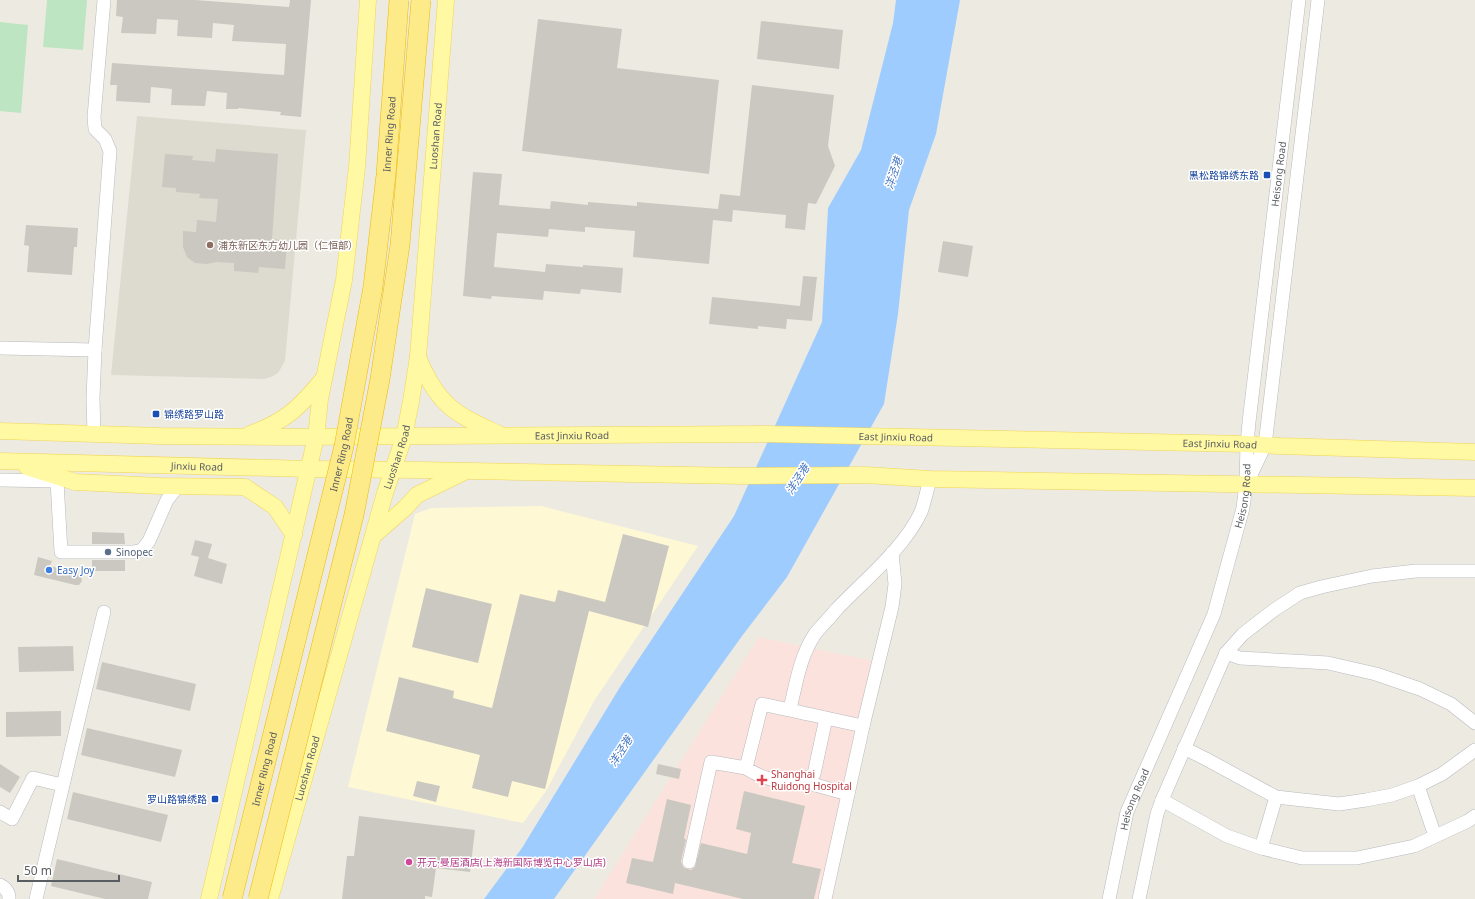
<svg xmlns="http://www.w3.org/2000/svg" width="1475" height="899" viewBox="0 0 1475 899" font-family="'Noto Sans','Noto Sans SC',sans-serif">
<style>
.commercial{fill:#fef8d5}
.education{fill:#dddbcf}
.medical{fill:#fbe2dc}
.green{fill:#bde5c1}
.water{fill:#9fccff}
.building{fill:#cac8c0}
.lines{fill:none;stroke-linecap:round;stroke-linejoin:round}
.minor-casing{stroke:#b7b9be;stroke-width:14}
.major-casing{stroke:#f1d456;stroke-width:17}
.minor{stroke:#fff;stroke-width:13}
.major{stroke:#fff9a4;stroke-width:16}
.highway-bridge-casing{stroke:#eeba00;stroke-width:20;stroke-linecap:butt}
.highway-bridge{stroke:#fdea88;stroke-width:19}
.transit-dot{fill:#1a4fb4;stroke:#fff;stroke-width:1.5}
.education-dot{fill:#8d6e63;stroke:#fff;stroke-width:1.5}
.service-dot{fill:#5c6f8a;stroke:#fff;stroke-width:1.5}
.shop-dot{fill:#3f7fe0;stroke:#fff;stroke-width:1.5}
.health-dot{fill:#e0444e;stroke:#fff;stroke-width:1.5}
.hotel-dot{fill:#d1479c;stroke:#fff;stroke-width:1.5}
.labels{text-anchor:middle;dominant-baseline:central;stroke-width:3;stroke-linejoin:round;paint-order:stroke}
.street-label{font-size:10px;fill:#5a5d62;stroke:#fff}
.transit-label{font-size:10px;fill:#164399;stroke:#fff;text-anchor:end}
.education-label{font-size:10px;fill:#785e54;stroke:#fff;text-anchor:start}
.service-label{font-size:10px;fill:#4e5e75;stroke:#fff;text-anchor:start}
.shop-label{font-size:10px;fill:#366cbe;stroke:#fff;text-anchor:start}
.health-label{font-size:10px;fill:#be3a42;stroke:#fff;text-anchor:start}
.hotel-label{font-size:10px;fill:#b23c85;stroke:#fff;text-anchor:start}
.water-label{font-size:11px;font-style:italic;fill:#4174c2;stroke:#fff}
</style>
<rect width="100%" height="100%" fill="#edebe1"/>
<path class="commercial" d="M541 506 698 546 594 701 546 791 523 823 348 787 415 514 431 508Z"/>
<path class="education" d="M137 116 306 130 285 361 278 373 271 377 264 379 111 375Z"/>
<path class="medical" d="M759 637 878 662 833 899H594Z"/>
<g class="green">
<path d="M47 0H87L83 50 43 47Z"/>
<path d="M0 22 28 25 21 113 0 111Z"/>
</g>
<path class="water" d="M896 0H960L936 134 909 210 898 314 884 404 787 577 742 636 554 899H484L522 848 620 687 734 516 822 322 828 208 861 150 893 23Z"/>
<g class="building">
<path d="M117 0H195L289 7 290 0H311L301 117 280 115 281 112 238 108V109H226L227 93 207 91 205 106 171 105 172 89 151 87 150 103 116 101 117 85H110L112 63 284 75 286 44 232 41 234 25 213 23 212 38 177 36 178 20 157 19 156 34 121 33 123 17 116 16Z"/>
<path d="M538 19 622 29 617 68 719 80 709 174 522 151Z"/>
<path d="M761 21 843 30 839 69 757 59Z"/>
<path d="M752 85 834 95 828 146 835 166 816 204 808 203 805 230 785 228 786 215 733 210 732 222 713 220 709 264 633 257 635 231 585 227V232L549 229 548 237 497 233 494 267 545 272 546 264 583 267V265L623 268 621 293 581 289 580 294 544 291 543 300 492 296 491 299 463 296 473 172 502 174 499 205 550 209 551 201 588 205V202L637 206V202L718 209 720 194 740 196Z"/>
<path d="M216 149 278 154 272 239 287 241 285 269 259 267 258 273 234 271V263L216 262 207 264 195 263 187 257 183 247V231L196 232 197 220 216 222 218 199 199 198 200 194 176 192V188L162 187 165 154 193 156 192 160 215 162Z"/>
<path d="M26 225 78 228 77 247H74L72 275 27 272 29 246 24 245Z"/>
<path d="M943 241 973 246 968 277 938 272Z"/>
<path d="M803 276 817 277 812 321 787 319 786 329 758 326V329L709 324 712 297 800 306Z"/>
<path d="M92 532 124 533 125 544H92Z"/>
<path d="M623 534 669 546 648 627 589 611 545 789 512 781 508 797 472 788 480 755 386 731 399 677 454 691 453 698 492 708 520 594 555 602 558 590 605 602Z"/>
<path d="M195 540 212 544 208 558 227 564 222 584 194 576 199 557 191 555Z"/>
<path d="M38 557 52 561 50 566 77 573 81 576 82 581 79 585H75L34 575Z"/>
<rect x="92" y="560" width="33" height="11"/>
<path d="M426 588 492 604 478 663 412 647Z"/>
<path d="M73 646 74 671 19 672 18 647Z"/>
<path d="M102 662 196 684 190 711 96 689Z"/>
<path d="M61 711V736L6 737V712Z"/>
<path d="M87 728 182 750 175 777 81 755Z"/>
<path d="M0 764 20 777 10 793 0 787Z"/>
<path d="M658 764 681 769 679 779 656 774Z"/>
<path d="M417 781 440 786 436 802 413 796Z"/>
<path d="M744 791 805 806 792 863 821 869 814 899H743L675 883 673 894 626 883 632 858 653 862 667 799 691 805 684 838 686 840 681 861 682 865 684 868 691 870 695 867 701 843 747 854 751 833 736 829Z"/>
<path d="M73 792 168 815 161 842 67 819Z"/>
<path d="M359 816 475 830 470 872 436 868 432 897 425 896V899H342L347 856H354Z"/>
<path d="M57 859 152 882 148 899H105L51 886Z"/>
</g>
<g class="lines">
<defs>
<g id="minor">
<path d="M0 348 95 350 110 151 105 139 95 129 94 117 104 0"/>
<path d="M94 434 93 398 95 350"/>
<path d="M0 480 62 481"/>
<path d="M57 481 61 552H134L142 550 149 541 167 500 178 486"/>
<path d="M1248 481 1265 445 1318 0"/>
<path d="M1226 653 1240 658 1328 663 1376 674 1420 689 1451 704 1475 723"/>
<path d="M790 709C796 684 800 656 815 634 821 626 829 619 835 611 863 581 903 550 921 512 925 501 927 490 930 479"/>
<path d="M826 718 814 774C793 787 765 781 746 768L762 704C796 711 829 719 863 726L892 607 895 584 892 553"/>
<path d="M1184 748 1206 759 1276 797 1339 804 1366 800 1392 795 1418 786 1442 774 1475 750"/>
<path d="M801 781 848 794"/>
<path d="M1418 786 1435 836"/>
<path d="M1162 800 1227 836 1261 848 1302 858H1357L1414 846 1468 821 1475 816"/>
<path d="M0 812 12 819 33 778 62 785"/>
<path d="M1261 848 1276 797"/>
<path d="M689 862 711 762 746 768"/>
<path d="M0 885C6 888 9 892 9 899"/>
<path d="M36 899 104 612"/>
<path d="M825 899 863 726"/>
<path id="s1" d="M1109 899 1127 812 1214 614 1243 508 1246 484 1247 444 1249 422 1299 0"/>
<path d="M1139 899 1157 814 1162 800 1226 653 1243 634 1274 610 1300 593 1321 587 1372 576 1416 571H1475"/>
</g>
<g id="major">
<path d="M418 357C424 373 435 393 448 405 462 418 482 426 499 434"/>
<path id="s2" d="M0 431 160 436 288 437 766 434 1247 444 1280 446 1475 452"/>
<path d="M250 434C286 421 299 408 323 379"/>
<path id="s3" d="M0 461 309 469 420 470 744 476 865 475 930 479 1475 488"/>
<path d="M27 467 75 482 161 486 245 487 275 507 294 535"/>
<path d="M373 536 405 508 417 495 464 472"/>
<path d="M209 899 316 437 320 399 344 280 357 167 368 0"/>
<path id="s4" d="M270 899 385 493 404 437 411 401 418 357 446 0"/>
</g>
</defs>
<use href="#minor" class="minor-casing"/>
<use href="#major" class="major-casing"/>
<use href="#minor" class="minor"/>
<use href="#major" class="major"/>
<defs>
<g id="highway-bridge">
<path id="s5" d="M232 899 344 446 373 287 386 175 399 0"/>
<path d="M258 899 354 515 380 379 400 245 421 0"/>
</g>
</defs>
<use href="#highway-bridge" class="highway-bridge-casing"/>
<use href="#highway-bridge" class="highway-bridge"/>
</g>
<g class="transit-dot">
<rect x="1263" y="171" width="8" height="8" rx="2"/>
<rect x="152" y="410" width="8" height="8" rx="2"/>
<rect x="211" y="795" width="8" height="8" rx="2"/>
</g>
<circle class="education-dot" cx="210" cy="245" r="4"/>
<circle class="service-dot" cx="108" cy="552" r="4"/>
<circle class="shop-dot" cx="49" cy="570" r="4"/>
<path class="health-dot" d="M760 774h4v4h4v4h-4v4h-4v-4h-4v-4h4z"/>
<circle class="hotel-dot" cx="409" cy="862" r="4"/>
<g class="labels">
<g class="street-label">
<text stroke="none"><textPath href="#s5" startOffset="782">Inner Ring Road</textPath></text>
<text stroke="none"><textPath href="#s4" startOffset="784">Luoshan Road</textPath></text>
<text stroke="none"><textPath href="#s1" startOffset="751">Heisong Road</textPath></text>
<text stroke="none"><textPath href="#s2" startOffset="572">East Jinxiu Road</textPath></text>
<text stroke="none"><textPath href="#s2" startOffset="896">East Jinxiu Road</textPath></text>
<text stroke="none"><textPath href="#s2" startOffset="1220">East Jinxiu Road</textPath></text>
<text stroke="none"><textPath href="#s5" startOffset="458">Inner Ring Road</textPath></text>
<text stroke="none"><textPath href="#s4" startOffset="460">Luoshan Road</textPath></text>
<text stroke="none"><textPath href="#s3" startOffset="197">Jinxiu Road</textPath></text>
<text stroke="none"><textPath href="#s1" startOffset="427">Heisong Road</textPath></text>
<text stroke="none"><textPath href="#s4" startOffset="136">Luoshan Road</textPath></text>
<text stroke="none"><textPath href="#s5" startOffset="134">Inner Ring Road</textPath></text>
<text stroke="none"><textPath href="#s1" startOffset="103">Heisong Road</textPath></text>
</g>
<g class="transit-label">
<text x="1259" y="175">黑松路锦绣东路</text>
<text x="164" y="414" text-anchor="start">锦绣路罗山路</text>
<text x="207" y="799">罗山路锦绣路</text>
</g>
<g class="education-label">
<text x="218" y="245">浦东新区东方幼儿园（仁恒部）</text>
</g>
<g class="service-label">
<text x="116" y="552">Sinopec</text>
</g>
<g class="shop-label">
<text x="57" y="570">Easy Joy</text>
</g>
<g class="health-label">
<text x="771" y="774">Shanghai<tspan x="771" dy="12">Ruidong Hospital</tspan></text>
</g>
<g class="hotel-label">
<text x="417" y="862">开元·曼居酒店(上海新国际博览中心罗山店)</text>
</g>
<g class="water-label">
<text transform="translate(893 173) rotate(-72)">洋泾港</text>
<text transform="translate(797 479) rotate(-57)">洋泾港</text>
<text transform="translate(620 751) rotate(-57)">洋泾港</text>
</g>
</g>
<path d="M18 875v6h101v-6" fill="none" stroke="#5a5d62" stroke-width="2"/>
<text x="24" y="875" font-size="12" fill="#5a5d62" stroke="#ffffff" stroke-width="3" paint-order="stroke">50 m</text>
</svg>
